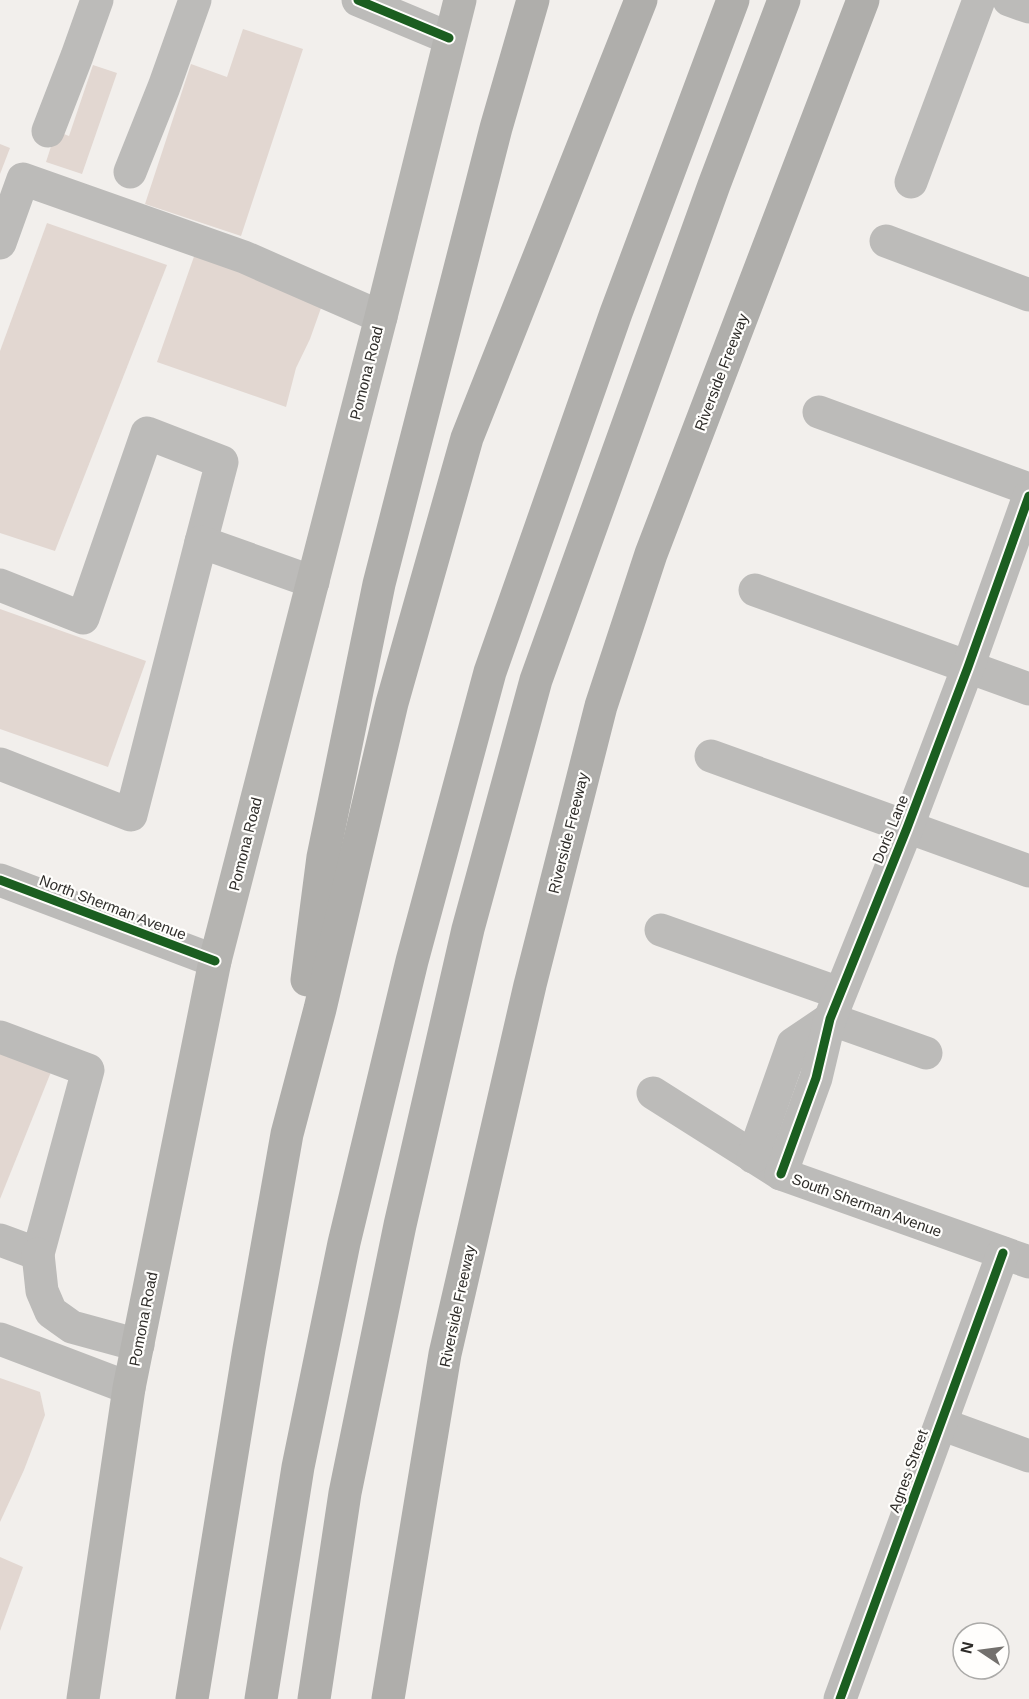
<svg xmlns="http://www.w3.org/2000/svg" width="1029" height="1699" viewBox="0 0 1029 1699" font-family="Arial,sans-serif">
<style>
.building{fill:#e2d7d1}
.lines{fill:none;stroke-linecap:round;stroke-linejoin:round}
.minor{stroke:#bcbbb9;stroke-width:33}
.major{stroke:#b5b4b1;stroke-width:33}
.highway{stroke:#afaeab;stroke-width:33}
.cycleway-casing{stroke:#fffefc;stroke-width:13}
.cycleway{stroke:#1b5e20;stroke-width:9}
.labels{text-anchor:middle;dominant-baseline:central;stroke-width:4.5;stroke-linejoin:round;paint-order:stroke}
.street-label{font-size:15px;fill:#2e2c29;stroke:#fffefc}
</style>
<rect width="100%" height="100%" fill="#f2efec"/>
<g class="building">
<path d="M243 29 303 49 241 236 145 204 191 64 227 77Z"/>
<path d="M93 65 117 73 82 174 46 162 56 131 69 136Z"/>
<path d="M0 144 10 148 0 174Z"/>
<path d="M47 223 167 265 55 551 0 533V351Z"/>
<path d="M197 248 321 308 310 339 296 368 286 407 157 362Z"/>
<path d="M0 609 146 661 108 767 0 729Z"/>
<path d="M0 1052 51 1072 0 1199Z"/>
<path d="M0 1378 40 1392 45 1415 24 1470 0 1522Z"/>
<path d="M0 1557 23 1567 0 1631Z"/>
</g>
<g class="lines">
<g class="minor">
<path d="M358 0 449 38"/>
<path d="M1009 0 1029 7"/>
<path d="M48 131 77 56 97 0"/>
<path d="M130 172 164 87 195 0"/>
<path d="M911 182 979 0"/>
<path d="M886 241 1029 295"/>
<path d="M0 243 23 179 244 257 381 317"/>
<path d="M819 412 1029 489"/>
<path d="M0 585 83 618 147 433 222 462 201 542"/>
<path d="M755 590 1029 689"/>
<path d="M711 756 1029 871"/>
<path d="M0 764 131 815 201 542 313 582"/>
<path d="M0 880 215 961"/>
<path d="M661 930 839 993"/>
<path d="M830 1019 926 1053"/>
<path d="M0 1037 88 1070 38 1254 0 1240"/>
<path d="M653 1093 781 1174 1029 1262"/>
<path d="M753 1157 793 1044 830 1019"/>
<path d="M781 1174 816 1078 830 1019 907 828 968 667 1029 496"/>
<path d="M38 1254 42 1291 51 1312 72 1327 138 1345"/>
<path d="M0 1339 129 1388"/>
<path d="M941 1424 1029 1456"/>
<path d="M840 1699 1003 1253"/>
</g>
<path class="major" d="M83 1699 129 1388 215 961 381 317 460 0"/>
<g class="highway">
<path d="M307 980 323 857 379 584 496 128 533 0"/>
<path d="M192 1699 249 1349 287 1134 320 1009 392 703 467 438 641 0"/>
<path d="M261 1699 298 1467 344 1243 412 961 490 672 616 313 733 0"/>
<path d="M314 1699 345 1493 400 1225 468 929 536 680 714 185 784 0"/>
<path d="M388 1699 445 1354 530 985 601 706 651 554 863 0"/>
</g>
<defs>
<g id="cycleway">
<path d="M358 0 449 38"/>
<path d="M0 880 215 961"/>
<path d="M781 1174 816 1078 830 1019 907 828 968 667 1029 496"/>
<path d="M840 1699 1003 1253"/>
</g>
</defs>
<use href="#cycleway" class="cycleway-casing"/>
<use href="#cycleway" class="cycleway"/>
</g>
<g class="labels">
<g class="street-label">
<text transform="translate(721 372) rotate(-69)">Riverside Freeway</text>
<text transform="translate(366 373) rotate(-76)">Pomona Road</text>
<text transform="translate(890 829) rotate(-68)">Doris Lane</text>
<text transform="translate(568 833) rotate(-76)">Riverside Freeway</text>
<text transform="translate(245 844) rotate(-76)">Pomona Road</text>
<text transform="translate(113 907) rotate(21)">North Sherman Avenue</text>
<text transform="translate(867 1205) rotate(20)">South Sherman Avenue</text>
<text transform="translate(457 1306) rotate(-78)">Riverside Freeway</text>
<text transform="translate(143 1319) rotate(-79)">Pomona Road</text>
<text transform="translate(908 1471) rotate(-70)">Agnes Street</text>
</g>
</g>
<g transform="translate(981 1651) rotate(283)"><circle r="28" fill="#fffefc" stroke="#abaaa8" stroke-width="1.5"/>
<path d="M0-4.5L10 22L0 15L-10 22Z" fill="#73706d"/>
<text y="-9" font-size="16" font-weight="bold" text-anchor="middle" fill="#2e2c29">N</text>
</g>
</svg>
